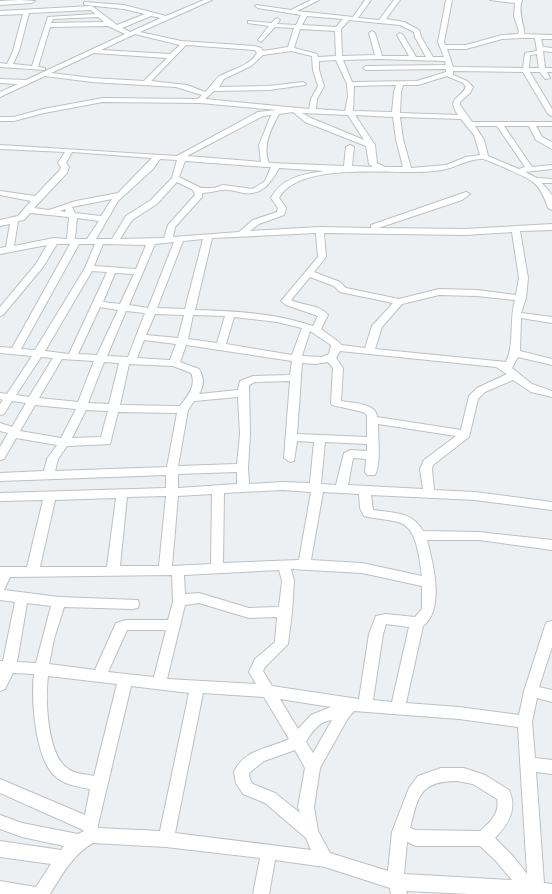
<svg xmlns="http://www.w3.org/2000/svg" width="552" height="894" viewBox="0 0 552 894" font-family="'Sofia Sans Condensed',sans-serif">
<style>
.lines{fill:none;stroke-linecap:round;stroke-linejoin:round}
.minor-casing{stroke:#bdc0c3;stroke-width:2}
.minor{fill:#fff;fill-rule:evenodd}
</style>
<rect width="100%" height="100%" fill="#edf0f3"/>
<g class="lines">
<defs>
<g id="minor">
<path d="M20 0 35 1 32 3 0 5V1Z"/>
<path d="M204 0H212L140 32 181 41 255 46 261 48 263 51 288 47 294 28 275 27 261 42 258 40 269 26 248 23V21L271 23 277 18 280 20 277 24 296 25 301 15 258 8 255 6 256 5 291 10 311 0H319L297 11 353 17 365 0H371L358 18 379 20 394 0H400L386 19 404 22 419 30 421 37 433 57H444L438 42 446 0H452L444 42 445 45H466L502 35 518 34 519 31 514 16 515 3 490 0H522C517 14 526 29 524 34L552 35V39H541L543 47 552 48V52L543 51 545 68H552V72H547L550 78 545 79 540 72H530L552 109V116L548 114 523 72 453 71V75L467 81 473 87 470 93 460 102V105L472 122H552V126H536L542 137 552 142V149L536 140 529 126H504L532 167 552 165V169L525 172 537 178 552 179V183H542L552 195V210L548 208C545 199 541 188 533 182 529 178 488 160 483 159 469 158 455 168 442 170 434 171 426 172 417 172 384 173 297 163 279 198L286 208 284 215 259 224 250 231 320 227 371 228V225L466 192 470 194 462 200 378 228 465 229 552 224V230L520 231 528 278 526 298 521 313 552 317V323L521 318 520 351 552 359V365L518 357 512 368 532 384 552 391V397L531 392 513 380 485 392 478 399 469 437 433 465 432 469 434 490 475 492 552 502V510L475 500 371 495 373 510C392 513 412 511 423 531L479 532 552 540V550L479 540H427C433 563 445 609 423 626L406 703 459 707 519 715 524 691 545 626 547 622 552 621V647L539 687 552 690V702L537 698 532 722 535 758 552 760V774L536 772 544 883 552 884V894H470L406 891 407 894H391L390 888 325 867 275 860 269 894H253L260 858 166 847 93 843C73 854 62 875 50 894H0V881L36 887 51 864 0 857V841L61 850 64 846 22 837 0 829V815L22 823 78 834 84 831 83 830 0 793V779L85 815 90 789C79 787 65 785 56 777 35 760 31 699 34 674L13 673 5 689 0 691V661H3L15 602 0 600V567H27L43 500 0 501V493L166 488V475L0 481V473L44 471 47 459 57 445 16 438 4 459 0 460V447L8 433 0 431V423L12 427 26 403 12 401 4 414 0 415V404L3 400 0 399V393L7 394 32 356 0 353V347L12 348 70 244H57L43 267 3 315 0 316V307L36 264 47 245 0 254V248L6 247 10 224 0 226V220L18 216 31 201 0 195V191L35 196 60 170 61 167 58 163 65 152 0 149V145L177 156 258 112 277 110 200 103 103 102 44 113 14 121H0V117H14L43 109 103 98 198 99 202 95 176 87 92 82 45 76 0 97V92L18 84 0 83V79L26 80 125 34 108 26 50 27 38 67 45 68V70L0 67V63L7 64 13 51 23 14 0 15V11L92 6 117 25 145 14 124 9 86 5 84 4V2L124 5 166 16ZM91 10 95 14 48 17 32 66 13 64 19 51 29 13ZM151 16 161 18 130 32 122 28ZM307 16 343 19 336 27 302 25ZM98 17 104 22 51 23 53 19ZM349 20 400 25 414 32 415 37 426 57H416L403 35 400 33 397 35 409 56H382L375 33 372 31 369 33 375 55 342 56 341 29ZM300 29 335 31 336 56 318 57 317 54 294 48ZM135 34 180 45 170 54 101 50ZM520 38H535L537 51 525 53 523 68 453 67 447 49H466L502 39ZM186 45 255 50 257 53C250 66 232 69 220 76 215 79 211 87 205 92L187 85 151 81ZM291 51 312 56 313 70 318 86 311 99 309 109 205 99 214 91 269 90 305 85 306 84 303 82 269 86 219 87 224 79 251 66 263 55ZM94 53 167 58 144 81 92 78 51 73ZM537 54 539 68H529L530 55ZM378 59 445 61 446 65 366 66 363 68 366 70 446 69V72L417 81 352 82 343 60ZM336 60 347 84 348 97 345 111 316 109 317 99 324 86 319 70V61ZM447 76 463 83 466 87C460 100 446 97 458 115L400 113 401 92 403 85H418ZM396 85 394 92 392 112 353 111 354 86ZM293 112 305 122 366 146 369 164 373 167 352 166 354 147 350 145 346 147 344 166 269 163C262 146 271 129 279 114ZM302 113 348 115 364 140 311 118ZM271 115 259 145 261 162 187 156 263 116ZM355 115 393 117 396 139 403 167H385L377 163 375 145ZM400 117 461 119 474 135 480 155 466 157 446 165 411 168 403 139ZM475 126H497L525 167 519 169 488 156 484 140ZM72 152 152 158 118 193 76 201 49 210 34 208 67 173 69 167 66 163ZM160 159 177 160 172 178 151 200 126 216 112 239H96L118 201 153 169ZM185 161 266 167H271L265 181 253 189 223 185 214 188H201L179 177ZM279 168 325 171C304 174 282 177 271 198L278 208 277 212 253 220 239 232 173 237 175 227 202 197V193C210 193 218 190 224 190 230 189 237 192 243 193 262 196 271 183 279 168ZM177 182 193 190 195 195 168 225 164 238 120 239 132 220 157 204ZM112 199 101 216 75 213 72 207ZM65 209 66 212 60 211ZM30 213 69 217 67 239 54 238 14 246 18 221 24 220ZM77 218 99 221 87 239H75ZM512 232 519 278 516 295 477 290 439 289 399 299 346 288 340 282 314 272 326 257 324 233 465 235ZM316 233 318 257 281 301 286 305 318 316 313 326C275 313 235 311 195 310L212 238ZM203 239 185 309 157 308 183 241ZM174 242 148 308 129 305 155 244ZM79 244H95L85 268 35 350 21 349ZM103 244 146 245 136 269 94 266ZM92 271 107 272 69 354 45 351ZM115 273 134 274 120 304 103 302ZM310 277 334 286 340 292 393 303 372 326 365 348 341 345 339 342 321 329 328 315C319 304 303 306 291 300ZM439 295 477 296 515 300C509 320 515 343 506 362L375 349 382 327 402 304ZM100 307 118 310 97 355 78 354ZM126 311 145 313 128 357 107 356ZM155 314 184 315 178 338 146 335ZM193 315 225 316 217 343 188 339ZM234 317 277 322 302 328 292 355 226 344ZM310 331 331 345 329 354 322 357 302 356ZM144 340 176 344 170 360 137 358ZM186 345 292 361 290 375 253 376 240 381 238 390 199 394C204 386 204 377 199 369L180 362ZM340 351 496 367 507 374 477 388 469 396 461 430 377 417C377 403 352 403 341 401L343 368 336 358ZM41 357 53 358 29 397 16 395ZM62 359 94 361 78 402 39 398ZM104 362 119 363 109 404 88 403ZM328 362 333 368 331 403 332 405 363 412 367 415V437L297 434 302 363 316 364ZM129 364 173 366 191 373C197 385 187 397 180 406L120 405ZM290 381 284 458 290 462 294 461 297 441 314 442 310 483 283 482 249 484 248 468 250 434 249 385 255 382ZM238 397 240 434 237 464 178 466 188 410 194 401ZM35 405 76 409 61 438 20 431ZM86 410 108 411 101 437 72 438ZM118 412 177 413 167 467 55 471 58 459 67 446 110 444ZM378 424 456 436 424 460 420 469 423 489 348 485 353 458 366 459 365 472 367 475H375C381 465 378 437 378 424ZM325 442 367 444V451L351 450 344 453 336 485 321 484ZM237 472V484L178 488V474ZM283 490 311 492 299 560 223 563 224 493ZM323 492 359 494 360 508 364 516C375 519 387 519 398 522 418 527 419 559 422 576L362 563 311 560ZM212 494 211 564 172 566 178 496ZM166 496 159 566H120L127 497ZM116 498 107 567H40L55 500ZM291 569 362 573 422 586V609L415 617 386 614 376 616 369 634 359 699 272 686 263 671 265 667 288 644 292 612 294 581ZM279 570 282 581 279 607 249 608 199 593 185 594 184 575ZM172 575 173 602 168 620H126L116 623 95 670 49 664 54 639 64 607 133 609 138 608 139 604 138 600 59 597 4 590 10 577ZM27 603 51 606 36 663 17 662ZM199 603 249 618 277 617 275 642 255 659 249 672 256 684 167 679 185 605ZM386 624 409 627 392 702 373 700 383 634ZM127 630H166L154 677 108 672ZM48 676 117 684 94 776C85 774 74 774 67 768 47 754 45 698 48 676ZM131 686 189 693 160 831 98 828V825ZM203 693 264 697 289 739C269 749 244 749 234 772L236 783 243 794 265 803 306 838 311 850 175 833ZM280 699 331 707 311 715 298 729ZM354 711 459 719 518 727 527 874 513 856 495 838C508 825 518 809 509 790L485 775 464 768H441L418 776 409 788 392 832 388 871 330 853 318 831 314 807 320 768 348 718ZM332 720 313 753 306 742C312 731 320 721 332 720ZM295 750 305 768 298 807 300 813 275 793 253 784 250 780 249 773 264 761ZM457 781 473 784 497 799C500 814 490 822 480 831L416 830 410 828C418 796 420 781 457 781ZM407 842 416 846H480L496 861 512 880 404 874Z"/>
</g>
</defs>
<use href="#minor" class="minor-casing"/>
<use href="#minor" class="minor"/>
</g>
</svg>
